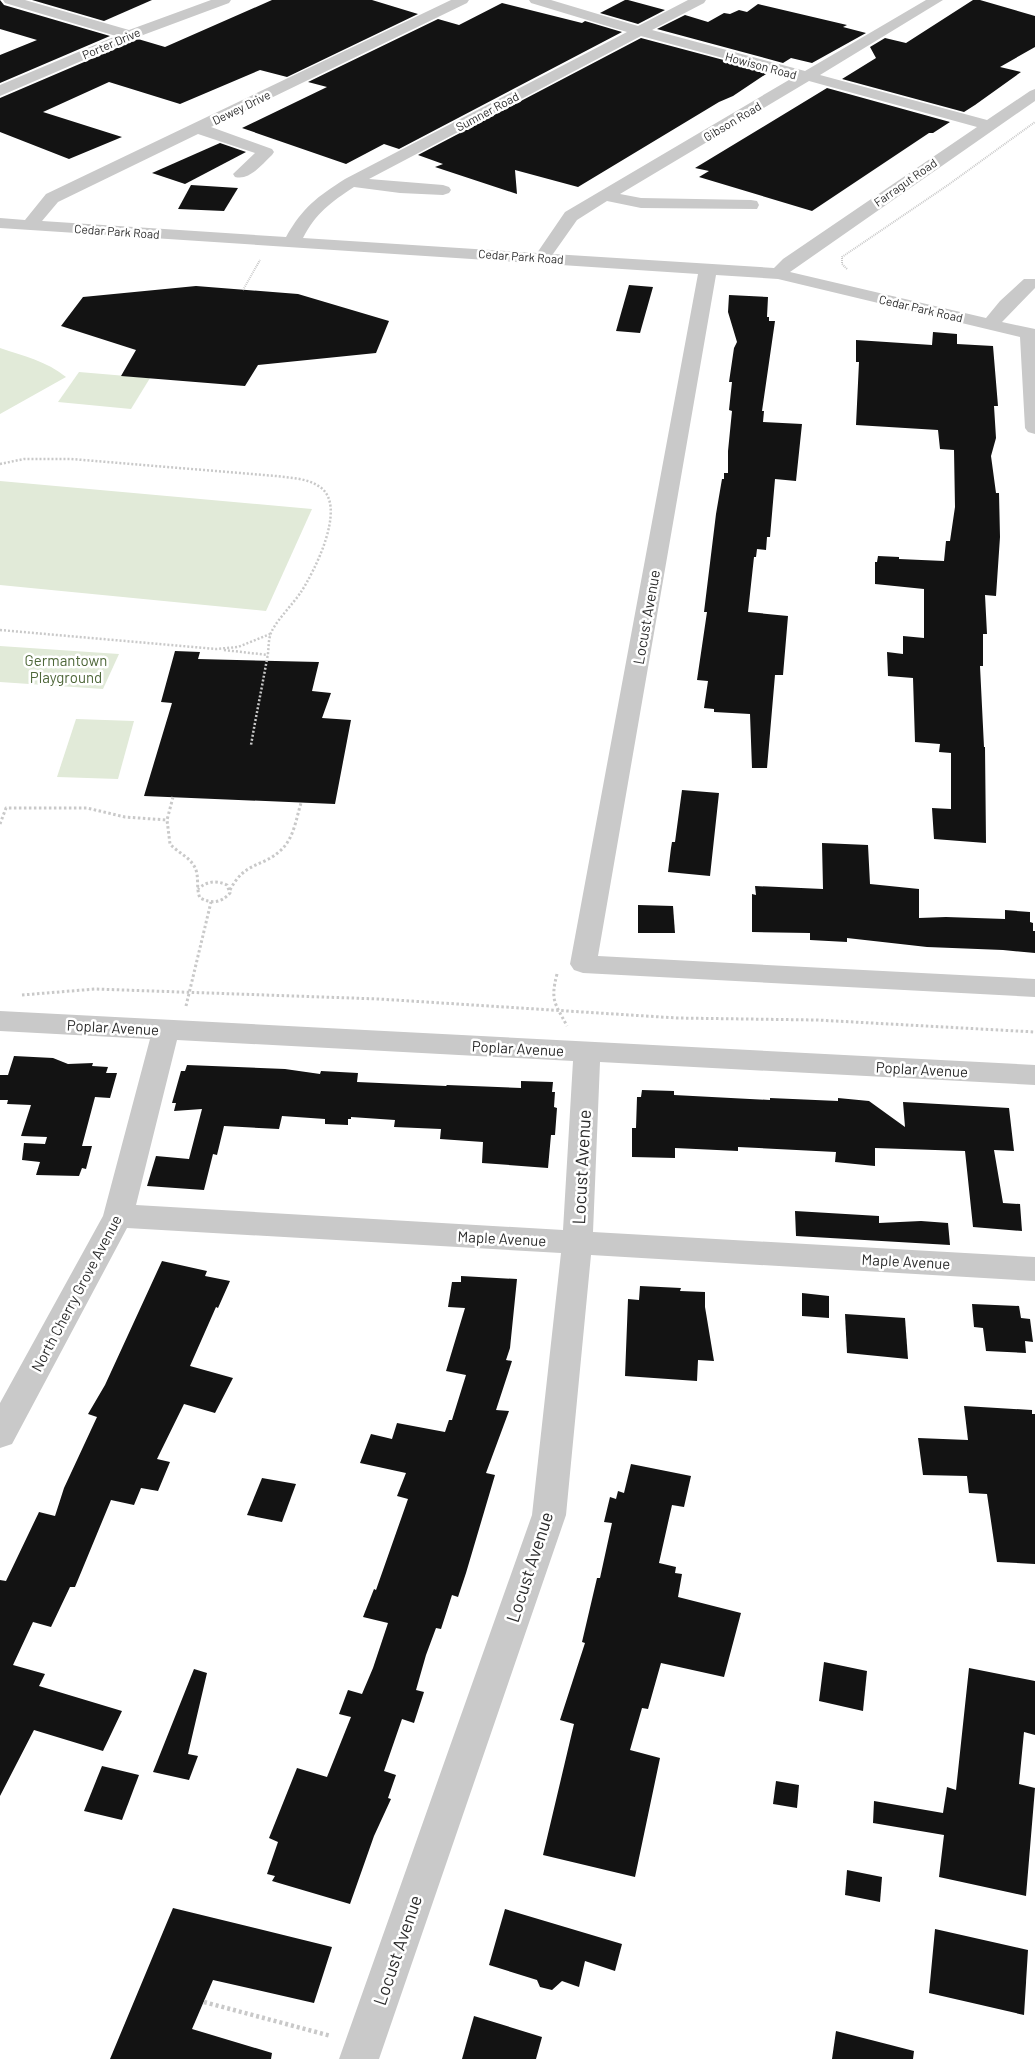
<svg xmlns="http://www.w3.org/2000/svg" width="1035" height="2059" viewBox="0 0 1035 2059" font-family="Barlow,sans-serif">
<style>
.green{fill:#e1ead8}
.building{fill:#131313}
.lines{fill:none;stroke-linecap:round;stroke-linejoin:round}
.path-far3{stroke:#c9c9c9;stroke-width:2;stroke-dasharray:1 1;stroke-linecap:butt}
.path-far2{stroke:#c9c9c9;stroke-width:2.5;stroke-dasharray:2 2;stroke-linecap:butt}
.path-far1{stroke:#c9c9c9;stroke-width:3;stroke-dasharray:2.5 2.5;stroke-linecap:butt}
.path{stroke:#c9c9c9;stroke-width:4.5;stroke-dasharray:3 3;stroke-linecap:butt}
.minor{fill:#c9c9c9;fill-rule:evenodd}
.labels{text-anchor:middle;dominant-baseline:central;stroke-width:5;stroke-linejoin:round;paint-order:stroke}
.far-street-label{font-size:12px;fill:#2c2c2c;stroke:#fff}
.street-label{font-size:15px;fill:#2c2c2c;stroke:#fff}
.park-label{font-size:15px;fill:#4e6739;stroke:#fff}
.near-street-label{font-size:18px;fill:#2c2c2c;stroke:#fff}
</style>
<rect width="100%" height="100%" fill="#fff"/>
<g class="green">
<path d="M0 348C24 356 46 361 66 377L0 414Z"/>
<path d="M79 372 150 378 131 409 58 402Z"/>
<path d="M0 481 312 509 266 611 0 585Z"/>
<path d="M0 646 119 654 103 689 0 682Z"/>
<path d="M76 719 134 721 118 779 57 777Z"/>
</g>
<g class="building">
<path d="M0 0 4 5 110 36 0 83V55L37 40 0 29Z"/>
<path d="M32 0H152L104 21Z"/>
<path d="M272 0H372L418 14 287 77 260 70 180 104 109 82 43 112 122 137 69 159 0 132V98L138 39 165 47Z"/>
<path d="M625 0H628L665 10 638 24 600 13Z"/>
<path d="M973 0H980L1035 16V47L1000 67 1021 72 975 105 964 112 842 79 876 58 870 47 885 38 906 43Z"/>
<path d="M502 3 582 23 585 21 622 32 399 149 384 144 346 164 242 128 327 87 308 82 438 19 459 25Z"/>
<path d="M758 4 847 25 843 27 866 33 812 63 791 58 783 63 657 29 685 15 708 22 724 13 730 14 739 10 747 12Z"/>
<path d="M641 38 769 72 733 96 719 102 578 187 515 170 517 194 435 167 443 164 418 155Z"/>
<path d="M827 88 950 122 933 133H929L812 211 699 177 709 171 695 168Z"/>
<path d="M220 143 246 152 185 184 152 173Z"/>
<path d="M191 185 238 188 224 211 178 209Z"/>
<path d="M629 285 653 287 640 333 616 331Z"/>
<path d="M196 286 298 294 389 321 376 353 258 365 245 386 121 376 136 350 61 326 83 297Z"/>
<path d="M729 295 768 297 767 317H769V321H775L762 411H764L763 422 802 424 796 481 775 479 770 537H767L766 550 757 549 756 557H754L748 612 788 616 783 675H775L767 768H752L750 714 714 712V709L704 708 708 681 697 680 707 612H704L716 514 722 479H724V473H728V451L732 411 729 410 732 382H729L734 348 737 342 728 312Z"/>
<path d="M933 332 957 334V344L993 346 998 406H994L996 438 991 456 996 493H999L1000 537 996 596 985 595 987 634H983V666H980L984 747H985L986 843 934 839 932 808 951 809V753L939 752 940 744 915 742 913 678 888 676 887 652 903 654V636L924 638V589L875 584V562H877L878 556 899 557V559L944 561 946 541H950L955 507 954 450 940 449 938 430 856 425 859 362H856V340L932 345Z"/>
<path d="M175 651 200 652 198 659 319 662 312 691 331 693 322 718 351 720 335 804 144 796 172 703 161 702Z"/>
<path d="M682 790 719 793 710 876 668 872 671 848 672 842H675Z"/>
<path d="M822 843 868 845 870 884 919 889V918L946 917 1005 919V910L1030 912V922L1033 923V931H1035V953L1003 950 927 947 847 938V942L810 940V933L752 932V894L756 895 755 886 823 889Z"/>
<path d="M638 905 673 906 675 933H638Z"/>
<path d="M14 1056 53 1058 68 1064 93 1063 92 1066 108 1067 106 1073H117L110 1098 95 1097 82 1146H92L86 1169 82 1168 79 1176 36 1175 40 1162 22 1160 24 1143 45 1144 47 1137 21 1136 31 1105 7 1104 8 1100H0V1075H8Z"/>
<path d="M187 1065 285 1069 320 1074 321 1071 358 1073 357 1082 446 1086 447 1085 521 1088V1081L553 1082 552 1092H555L554 1107 557 1108 555 1135H551L548 1168 482 1163 483 1142 440 1139 441 1129 394 1127 395 1120 351 1117V1119H348V1125L325 1124V1119L282 1116 279 1129 224 1126 217 1155 213 1154 204 1190 147 1186 156 1156 189 1159 202 1109 174 1111 176 1103H172L181 1071H185Z"/>
<path d="M642 1090 674 1091V1095L770 1100V1098L838 1101V1098L869 1101 905 1127 903 1102 1009 1108 1014 1151 994 1150 1003 1203 1020 1204 1022 1231 973 1227 965 1151 875 1148V1166L835 1162 836 1152 738 1147V1151L675 1148V1158L632 1157V1128H636L637 1097H641Z"/>
<path d="M795 1211 879 1216V1223L921 1221 948 1223 950 1245 796 1236Z"/>
<path d="M162 1261 207 1271 205 1276 230 1281 218 1308 216 1307 190 1366 233 1378 215 1413 184 1404 157 1459 170 1462 158 1491 141 1488 134 1505 111 1500 75 1587H70L51 1627 33 1622 13 1665 45 1674 39 1686 122 1711 103 1751 34 1730 0 1796V1580L6 1581 39 1512 55 1516 64 1488 97 1417 88 1414 105 1385Z"/>
<path d="M461 1276 517 1279 510 1348 506 1360 512 1361 496 1410 509 1411 486 1473 495 1475 466 1573 458 1597 452 1595 441 1629 436 1628 426 1655 416 1690 424 1692 414 1723 402 1719 384 1771 396 1775 388 1798 391 1799 374 1836 350 1904 272 1881 275 1876 267 1874 278 1842 269 1838 297 1768 327 1777 351 1717 339 1714 348 1690 362 1694 373 1668 388 1623 363 1617 374 1589 376 1590 408 1499 397 1496 406 1473 360 1463 371 1434 392 1439 397 1423 445 1432 449 1420H452L466 1375 446 1371 465 1308 448 1307 452 1282H461Z"/>
<path d="M640 1286 681 1288 680 1291 705 1292V1307L714 1361 698 1360 697 1381 625 1376 628 1299 639 1300Z"/>
<path d="M802 1293 829 1296V1318L802 1316Z"/>
<path d="M972 1304 1019 1306 1021 1318 1030 1319 1033 1342 1025 1341 1026 1353 986 1351 983 1328 974 1327Z"/>
<path d="M845 1314 905 1318 908 1359 847 1353Z"/>
<path d="M964 1406 1032 1410V1414H1035V1564L997 1562 987 1494 969 1493 967 1476 923 1475 918 1438 968 1440Z"/>
<path d="M631 1464 691 1476 684 1507 672 1505 659 1563 676 1567 675 1573 682 1574 678 1597 741 1613 724 1677 661 1663 648 1709 642 1708 630 1750 660 1758 635 1877 543 1855 574 1724 560 1720 585 1643 582 1642 597 1578H600L612 1523 604 1522 610 1497 616 1499 618 1491 624 1493Z"/>
<path d="M262 1478 296 1484 282 1522 247 1515Z"/>
<path d="M824 1662 867 1671 863 1711 819 1701Z"/>
<path d="M969 1668 1035 1681V1735L1024 1732 1019 1784 1035 1788 1026 1896 939 1877 944 1835 873 1823 874 1801 943 1813 947 1787 956 1790Z"/>
<path d="M194 1669 207 1673 188 1754 198 1756 189 1780 153 1772Z"/>
<path d="M102 1766 139 1775 122 1820 84 1811Z"/>
<path d="M776 1781 799 1785 797 1808 773 1804Z"/>
<path d="M847 1870 882 1877 880 1902 845 1895Z"/>
<path d="M173 1908 332 1947 314 2003 213 1980 192 2029 272 2053 271 2059H110Z"/>
<path d="M505 1909 622 1944 615 1971 585 1961 579 1987 562 1981 552 1990 540 1987 537 1980 489 1965Z"/>
<path d="M935 1929 1028 1950 1024 2015 929 1993Z"/>
<path d="M474 2016 542 2037 536 2059H462Z"/>
<path d="M836 2031 914 2051 913 2059H832Z"/>
</g>
<g class="lines">
<g class="path-far3">
<path d="M847 269 842 264V257L948 185 1035 122"/>
<path d="M243 290 260 260"/>
</g>
<g class="path-far2">
<path d="M0 464 24 459H71L276 476C291 478 307 478 320 487 348 506 314 572 301 592 294 603 272 625 270 636 268 643 269 651 267 659 262 687 256 716 251 745"/>
<path d="M0 630 216 649 238 647 270 634"/>
<path d="M224 650 268 655"/>
</g>
<g class="path-far1">
<path d="M173 797 167 820 170 844C178 853 192 858 196 870 199 879 196 889 200 898 212 904 221 903 230 893L227 885C216 880 207 881 198 889"/>
<path d="M0 824 6 808H87L125 817 167 820"/>
<path d="M230 890C245 861 262 868 281 850 294 838 296 819 301 803"/>
<path d="M557 974C550 1001 555 1003 567 1026"/>
<path d="M22 995 95 989 379 999 677 1018 817 1020 1035 1032"/>
<path d="M186 1006 211 902"/>
</g>
<path class="path" d="M204 2002 331 2036"/>
<g class="minor">
<path d="M3 0H25L129 30 211 0H231L229 3 135 38 0 96V85L116 36 5 3Z"/>
<path d="M451 0H469L467 3 211 127 272 149 274 152 272 155C262 164 250 181 235 177L233 174 255 153 198 134 58 202 42 221 286 237C303 207 317 197 345 179L627 32 531 3 529 0H551L638 26 688 0H706L704 3 652 30 805 71 926 0H943L820 75 987 120 1030 91 1035 89V101L790 272 986 318 1000 301 1024 279H1035V288L1002 322 1035 329V434L1028 432 1025 428 1020 337 778 279 716 275 598 956 1035 979V997L583 973 574 970 570 964 698 274 0 228V218L25 220 46 194ZM641 36 794 77 565 212 537 253 303 238C316 213 331 202 354 187L400 193 443 195 449 193 451 190 449 187 443 185 369 179ZM809 81 977 127 783 259 774 268 553 254 577 220 607 201 641 208 757 209 759 205 757 201 751 200 641 198 620 194Z"/>
<path d="M0 1011 1035 1065V1085L600 1062 593 1232 1035 1257V1281L591 1255 566 1515 379 2059H339L532 1515 561 1253 127 1228 12 1444 0 1448V1403L103 1216 150 1039 0 1031ZM177 1040 573 1061 563 1230 136 1205Z"/>
</g>
</g>
<g class="labels">
<g class="far-street-label">
<text transform="translate(111 43) rotate(-23)">Porter Drive</text>
<text transform="translate(761 65) rotate(15)">Howison Road</text>
<text transform="translate(241 107) rotate(-26)">Dewey Drive</text>
<text transform="translate(487 111) rotate(-28)">Sumner Road</text>
<text transform="translate(732 121) rotate(-31)">Gibson Road</text>
<text transform="translate(905 182) rotate(-35)">Farragut Road</text>
<text transform="translate(117 231) rotate(4)">Cedar Park Road</text>
<text transform="translate(521 256) rotate(4)">Cedar Park Road</text>
<text transform="translate(921 308) rotate(13)">Cedar Park Road</text>
</g>
<g class="street-label">
<text transform="translate(646 617) rotate(-80)">Locust Avenue</text>
<text transform="translate(113 1027) rotate(3)">Poplar Avenue</text>
<text transform="translate(518 1048) rotate(3)">Poplar Avenue</text>
<text transform="translate(922 1069) rotate(3)">Poplar Avenue</text>
<text transform="translate(502 1238) rotate(3)">Maple Avenue</text>
<text transform="translate(906 1261) rotate(3)">Maple Avenue</text>
<text transform="translate(76 1293) rotate(-62)">North Cherry Grove Avenue</text>
</g>
<g class="park-label">
<text x="66" y="660">Germantown<tspan x="66" dy="17">Playground</tspan></text>
</g>
<g class="near-street-label">
<text transform="translate(581 1167) rotate(-87)">Locust Avenue</text>
<text transform="translate(529 1567) rotate(-72)">Locust Avenue</text>
<text transform="translate(397 1950) rotate(-71)">Locust Avenue</text>
</g>
</g>
</svg>
